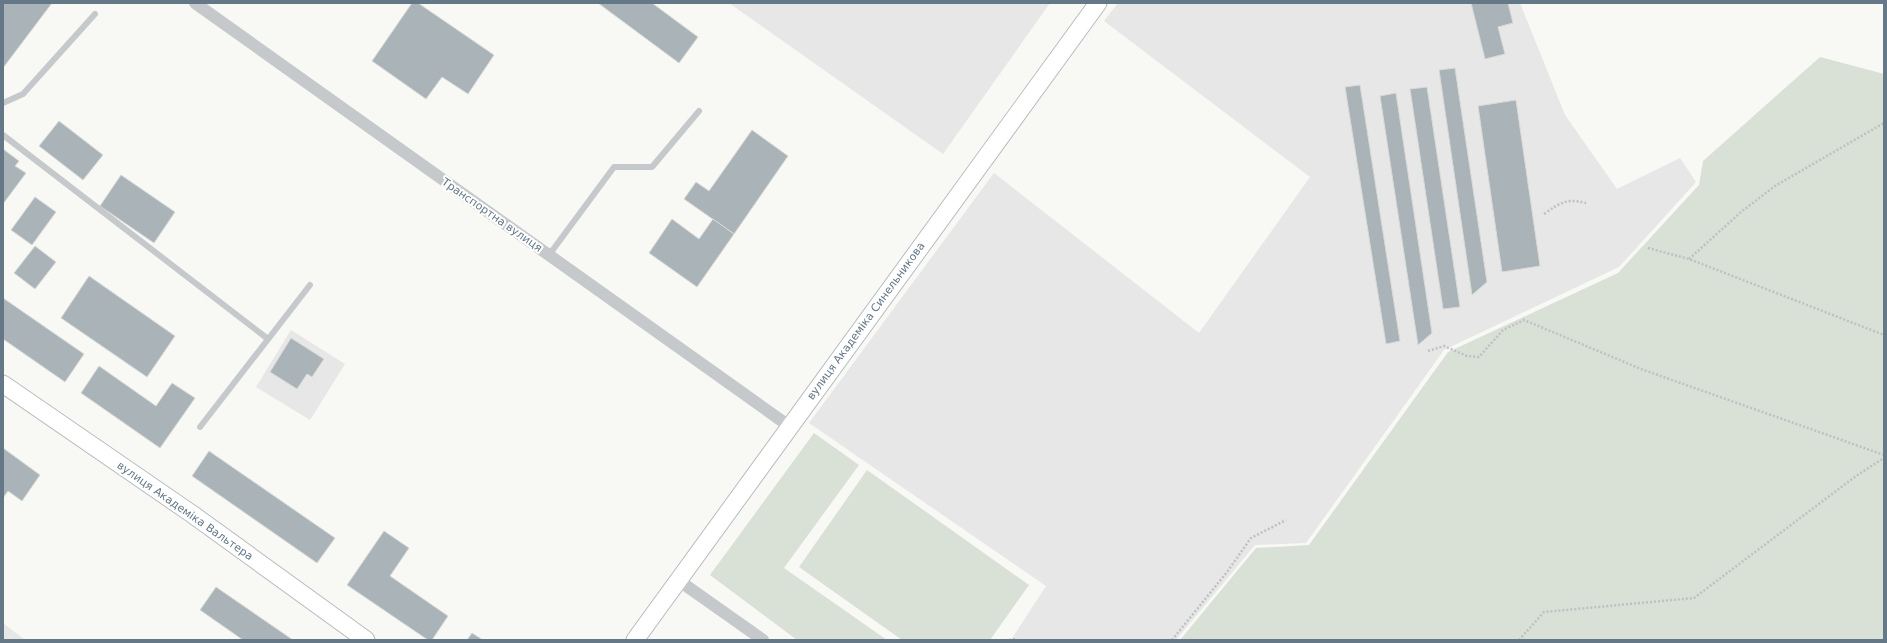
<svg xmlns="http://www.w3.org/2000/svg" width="1887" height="643" viewBox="0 0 1887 643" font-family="'DejaVu Sans',sans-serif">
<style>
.built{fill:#e6e7e6}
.green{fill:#d9e0d6}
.building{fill:#a9b3b8;stroke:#d9dad7}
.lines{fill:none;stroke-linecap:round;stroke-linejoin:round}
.secondary-casing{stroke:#b7bdc1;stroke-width:19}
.path{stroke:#bec1c3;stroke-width:2.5;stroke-dasharray:2 2;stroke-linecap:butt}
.lane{stroke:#c5c9cc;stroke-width:6}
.street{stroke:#c5c9cc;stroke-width:12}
.secondary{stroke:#fff;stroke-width:17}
.labels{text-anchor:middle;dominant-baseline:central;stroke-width:4;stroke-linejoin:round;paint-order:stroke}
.street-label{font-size:11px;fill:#657887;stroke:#fff}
</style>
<rect width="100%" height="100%" fill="#f8f8f5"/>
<g class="built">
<path d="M729 3H1050L943 154Z"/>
<path d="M1118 3H1520L1565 115 1617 189 1680 158 1696 182 1619 267 1444 350 1306 543 1255 545 1176 640H1011L1046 586 809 423 994 173 1199 333 1310 177 1104 21Z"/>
<path d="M291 330 345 364 310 420 256 387Z"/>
<path d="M3 623 25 640H3Z"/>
</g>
<g class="green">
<path d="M1820 57 1884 74V640H1180L1256 548 1309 545 1448 352 1618 273 1699 185 1703 161Z"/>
<path d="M814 433 859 465 784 568 887 640H797L710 575Z"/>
<path d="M867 470 1029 585 990 640H902L799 567Z"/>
</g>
<g class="building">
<path d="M3 3H52L3 68Z"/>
<path d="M412 3H418L494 55 468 94 442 77 426 99 372 61Z"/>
<path d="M598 3H652L698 37 679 63Z"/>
<path d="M1471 3H1508L1513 23 1498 27 1505 54 1485 59Z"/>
<path d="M1455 68 1487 282 1472 295 1439 70Z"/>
<path d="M1360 85 1400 341 1386 344 1345 87Z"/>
<path d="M1427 87 1460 307 1443 309 1410 89Z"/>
<path d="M1396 93 1432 333 1418 345 1380 96Z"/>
<path d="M1516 100 1540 266 1502 272 1478 106Z"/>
<path d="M59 121 103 155 83 180 39 146Z"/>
<path d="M752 130 788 156 734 234 684 199 696 182 709 191Z"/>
<path d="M3 149 19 161 15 166 26 173 3 204Z"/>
<path d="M121 175 175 212 154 243 100 206Z"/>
<path d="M35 197 56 212 32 245 11 230Z"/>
<path d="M672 219 699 239 713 219 734 234 697 287 649 253Z"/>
<path d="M35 246 56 262 35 289 14 273Z"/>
<path d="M89 276 175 336 147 377 61 318Z"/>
<path d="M3 298 84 354 65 382 3 339Z"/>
<path d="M291 338 324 359 312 377 307 374 297 389 270 372Z"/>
<path d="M99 366 156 406 172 383 195 398 160 448 81 393Z"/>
<path d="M3 448 40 475 22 501 8 491 3 498Z"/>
<path d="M209 451 335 538 317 563 192 476Z"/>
<path d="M384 531 409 548 390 576 448 616 432 640H428L347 585Z"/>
<path d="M216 587 293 640H243L200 610Z"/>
<path d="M472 633 483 640H467Z"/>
</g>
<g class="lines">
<defs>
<g id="secondary">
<path d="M3 384 192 514 366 640"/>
<path d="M635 640 1098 3"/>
</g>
</defs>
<use href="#secondary" class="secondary-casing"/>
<g class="path">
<path d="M1544 214C1560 203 1566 198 1586 203"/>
<path d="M1648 248 1689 259 1884 335"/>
<path d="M1689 259 1741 212 1775 186 1884 123"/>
<path d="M1428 351 1444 346 1467 356 1479 357 1503 330 1524 320 1641 369 1884 455"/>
<path d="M1009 640 1017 639"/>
<path d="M1172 640 1227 572 1251 538 1286 520"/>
<path d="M1519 640 1544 612 1694 598 1856 476 1884 458"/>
</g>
<g class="lane">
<path d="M3 103 23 94 95 14"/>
<path d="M3 135 268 339"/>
<path d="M549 255 614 167H652L699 111"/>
<path d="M200 427 310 285"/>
</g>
<g class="street">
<path d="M195 3 789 426"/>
<path d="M678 580 763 640"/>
</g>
<use href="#secondary" class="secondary"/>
</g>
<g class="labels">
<g class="street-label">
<text transform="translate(492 215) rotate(35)">Транспортна вулиця</text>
<text transform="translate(866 321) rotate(-54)">вулиця Академіка Синельникова</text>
<text transform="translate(185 511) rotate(35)">вулиця Академіка Вальтера</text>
</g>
</g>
<rect width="1887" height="643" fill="none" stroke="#657887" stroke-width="8"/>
</svg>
